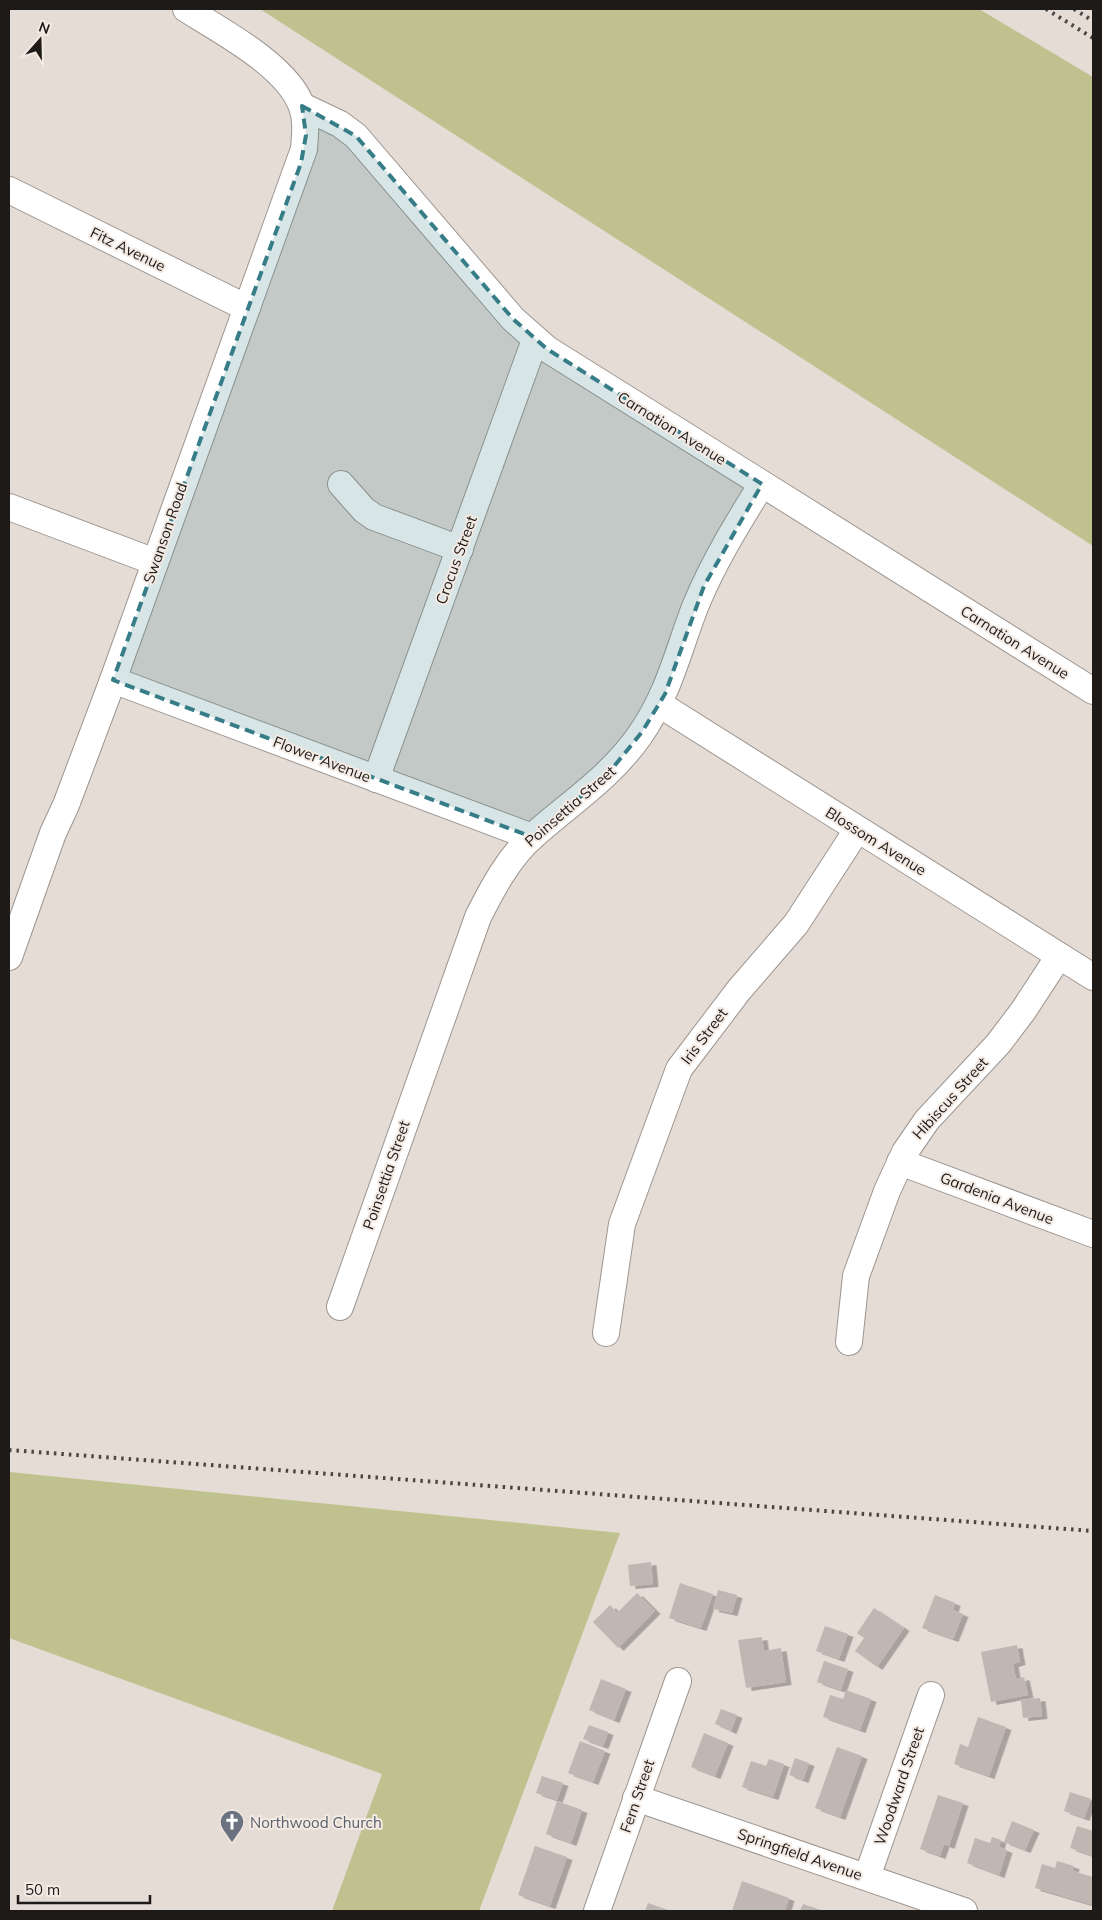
<svg xmlns="http://www.w3.org/2000/svg" width="1102" height="1920" viewBox="0 0 1102 1920" font-family="Mulish,sans-serif">
<style>
.green{fill:#bfc18f}
.building{fill:#c0b6b2;filter:url(#shadow)}
.lines{fill:none;stroke-linecap:round;stroke-linejoin:round}
.minor-casing{stroke:#9e958f;stroke-width:28}
.minor{stroke:#fff;stroke-width:26}
.rail{stroke:#4a4642;stroke-width:4;stroke-dasharray:2.5 5;stroke-linecap:butt}
.marked{fill:#367d87;fill-opacity:0.2;stroke:#367d87;stroke-width:4;stroke-dasharray:10 6;stroke-linejoin:round}
.labels{text-anchor:middle;dominant-baseline:central;stroke-width:4;stroke-linejoin:round;paint-order:stroke}
.street-label{font-size:15px;fill:#1d1a17;stroke:#f3eae3}
.worship-label{font-size:15px;fill:#5b616d;stroke:#f3eae3;text-anchor:start}
</style>
<defs>
<filter id="shadow"><feDropShadow dx="5.5" dy="3" stdDeviation="0" flood-color="#0004"/></filter>
</defs>
<rect width="100%" height="100%" fill="#e5dcd6"/>
<g class="green">
<path d="M260 9H979L1093 77V546Z"/>
<path d="M9 1472 620 1533 479 1911H332L382 1774 9 1638Z"/>
</g>
<g class="building">
<path d="M651 1562 653 1584 630 1586 628 1565Z"/>
<path d="M680 1583 713 1594 701 1628 669 1618Z"/>
<path d="M718 1590 737 1595 732 1613 713 1609Z"/>
<path d="M637 1593 655 1611 618 1648 593 1622 610 1605 617 1613Z"/>
<path d="M935 1595 955 1603 953 1610 963 1614 953 1639 922 1628Z"/>
<path d="M874 1608 904 1628 877 1667 855 1651 864 1638 857 1633Z"/>
<path d="M825 1626 848 1634 839 1659 816 1651Z"/>
<path d="M762 1637 764 1651 781 1648 786 1682 746 1688 738 1640Z"/>
<path d="M1017 1645 1020 1662 1013 1664 1016 1679 1024 1677 1028 1695 991 1702 981 1652Z"/>
<path d="M824 1661 848 1669 841 1690 817 1682Z"/>
<path d="M601 1679 626 1689 614 1720 589 1710Z"/>
<path d="M846 1690 871 1699 860 1730 823 1717 830 1695 843 1699Z"/>
<path d="M1040 1698 1042 1716 1023 1718 1021 1700Z"/>
<path d="M721 1709 737 1715 731 1731 715 1724Z"/>
<path d="M978 1717 1006 1727 989 1776 954 1764 960 1744 968 1747Z"/>
<path d="M589 1725 608 1732 603 1746 583 1739Z"/>
<path d="M704 1733 728 1743 715 1776 691 1767Z"/>
<path d="M580 1741 605 1751 593 1782 568 1773Z"/>
<path d="M837 1747 862 1756 840 1817 815 1808Z"/>
<path d="M795 1758 809 1763 803 1780 789 1775Z"/>
<path d="M769 1759 784 1764 773 1797 742 1787 751 1761 766 1766Z"/>
<path d="M542 1776 563 1783 557 1800 536 1793Z"/>
<path d="M1070 1792 1091 1799 1084 1818 1064 1811Z"/>
<path d="M938 1795 963 1803 949 1846 944 1844 940 1856 920 1849Z"/>
<path d="M557 1801 582 1810 571 1843 546 1834Z"/>
<path d="M1012 1821 1034 1830 1025 1850 1004 1842Z"/>
<path d="M1077 1826 1093 1831V1856L1070 1848Z"/>
<path d="M992 1837 1001 1840 999 1847 1007 1850 999 1875 967 1863 975 1838 990 1843Z"/>
<path d="M535 1846 567 1857 550 1906 518 1895Z"/>
<path d="M1057 1861 1074 1866 1073 1871 1093 1877V1905L1035 1888 1042 1864 1055 1868Z"/>
<path d="M742 1881 789 1898 785 1911H732Z"/>
<path d="M648 1903 671 1911H645Z"/>
<path d="M803 1904 824 1911H800Z"/>
</g>
<g class="lines">
<defs>
<g id="minor">
<path d="M302 106 340 124 356 136 513 319 547 349 1093 691"/>
<path d="M9 190 247 308"/>
<path d="M341 484 364 510 374 517 460 549"/>
<path d="M9 507 155 562"/>
<path d="M113 680 532 837"/>
<path d="M659 704 1093 977"/>
<path d="M376 779 535 340"/>
<path d="M9 957 53 833 66 805 113 680 304 149C305 135 307 121 302 107 288 66 221 31 186 9"/>
<path d="M900 1162 1093 1234"/>
<path d="M340 1307 478 917C492 889 509 857 533 836 571 802 610 778 640 735 669 693 677 654 695 607 713 563 737 524 762 484"/>
<path d="M606 1333 622 1224 679 1069 739 990 796 924 857 830"/>
<path d="M849 1342 856 1276 887 1191 905 1152 927 1120 998 1044 1023 1011 1059 956"/>
<path d="M636 1798 964 1911"/>
<path d="M867 1877 931 1695"/>
<path d="M597 1911 678 1681"/>
</g>
</defs>
<use href="#minor" class="minor-casing"/>
<use href="#minor" class="minor"/>
<g class="rail">
<path d="M1046 9 1093 38"/>
<path d="M1074 9 1093 21"/>
<path d="M9 1450 1093 1531"/>
</g>
</g>
<path class="marked" d="M302 106 356 136 513 319 547 349 762 484 704 586 665 694 642 732 607 775 532 837 113 680 301 163 306 135Z"/>
<defs>
<symbol id="church-pin" viewBox="-11 -11 22 30"><path d="M0 17L-7.5 6A9.5 9.5 0 1 1 7.5 6Z" fill="#6b7280" stroke="#f3eae3"/><path d="M-1.2-6h2.4v3.5h3.3v2.4h-3.3V6h-2.4V-.1h-3.3v-2.4h3.3Z" fill="#fff"/></symbol>
</defs>
<g fill-rule="evenodd">
<use href="#church-pin" x="218" y="1808" width="28" height="38"/>
</g>
<g class="labels">
<g class="street-label">
<text transform="translate(128 249) rotate(26)">Fitz Avenue</text>
<text transform="translate(672 428) rotate(32)">Carnation Avenue</text>
<text transform="translate(165 533) rotate(-71)">Swanson Road</text>
<text transform="translate(456 560) rotate(-70)">Crocus Street</text>
<text transform="translate(1015 642) rotate(32)">Carnation Avenue</text>
<text transform="translate(322 759) rotate(21)">Flower Avenue</text>
<text transform="translate(570 806) rotate(-41)">Poinsettia Street</text>
<text transform="translate(876 841) rotate(32)">Blossom Avenue</text>
<text transform="translate(704 1036) rotate(-53)">Iris Street</text>
<text transform="translate(950 1098) rotate(-48)">Hibiscus Street</text>
<text transform="translate(386 1175) rotate(-71)">Poinsettia Street</text>
<text transform="translate(997 1198) rotate(21)">Gardenia Avenue</text>
<text transform="translate(899 1786) rotate(-71)">Woodward Street</text>
<text transform="translate(637 1796) rotate(-71)">Fern Street</text>
<text transform="translate(800 1854) rotate(19)">Springfield Avenue</text>
</g>
<g class="worship-label">
<text x="250" y="1822">Northwood Church</text>
</g>
</g>
<rect width="1102" height="1920" fill="none" stroke="#1d1a17" stroke-width="20"/>
<g transform="translate(40 40) rotate(20)" stroke="#f3eae3" stroke-width="4" paint-order="stroke">
<path d="M0-4L9 19L0 12L-9 19Z" fill="#1d1a17"/>
<text y="-8" font-size="14" font-weight="bold" text-anchor="middle" fill="#1d1a17">N</text>
</g>
<path d="M18 1895v8h132v-8" fill="none" stroke="#1d1a17" stroke-width="2.5"/>
<text x="25" y="1895" font-size="15" fill="#1d1a17" stroke="#f3eae3" stroke-width="4" paint-order="stroke">50 m</text>
</svg>
